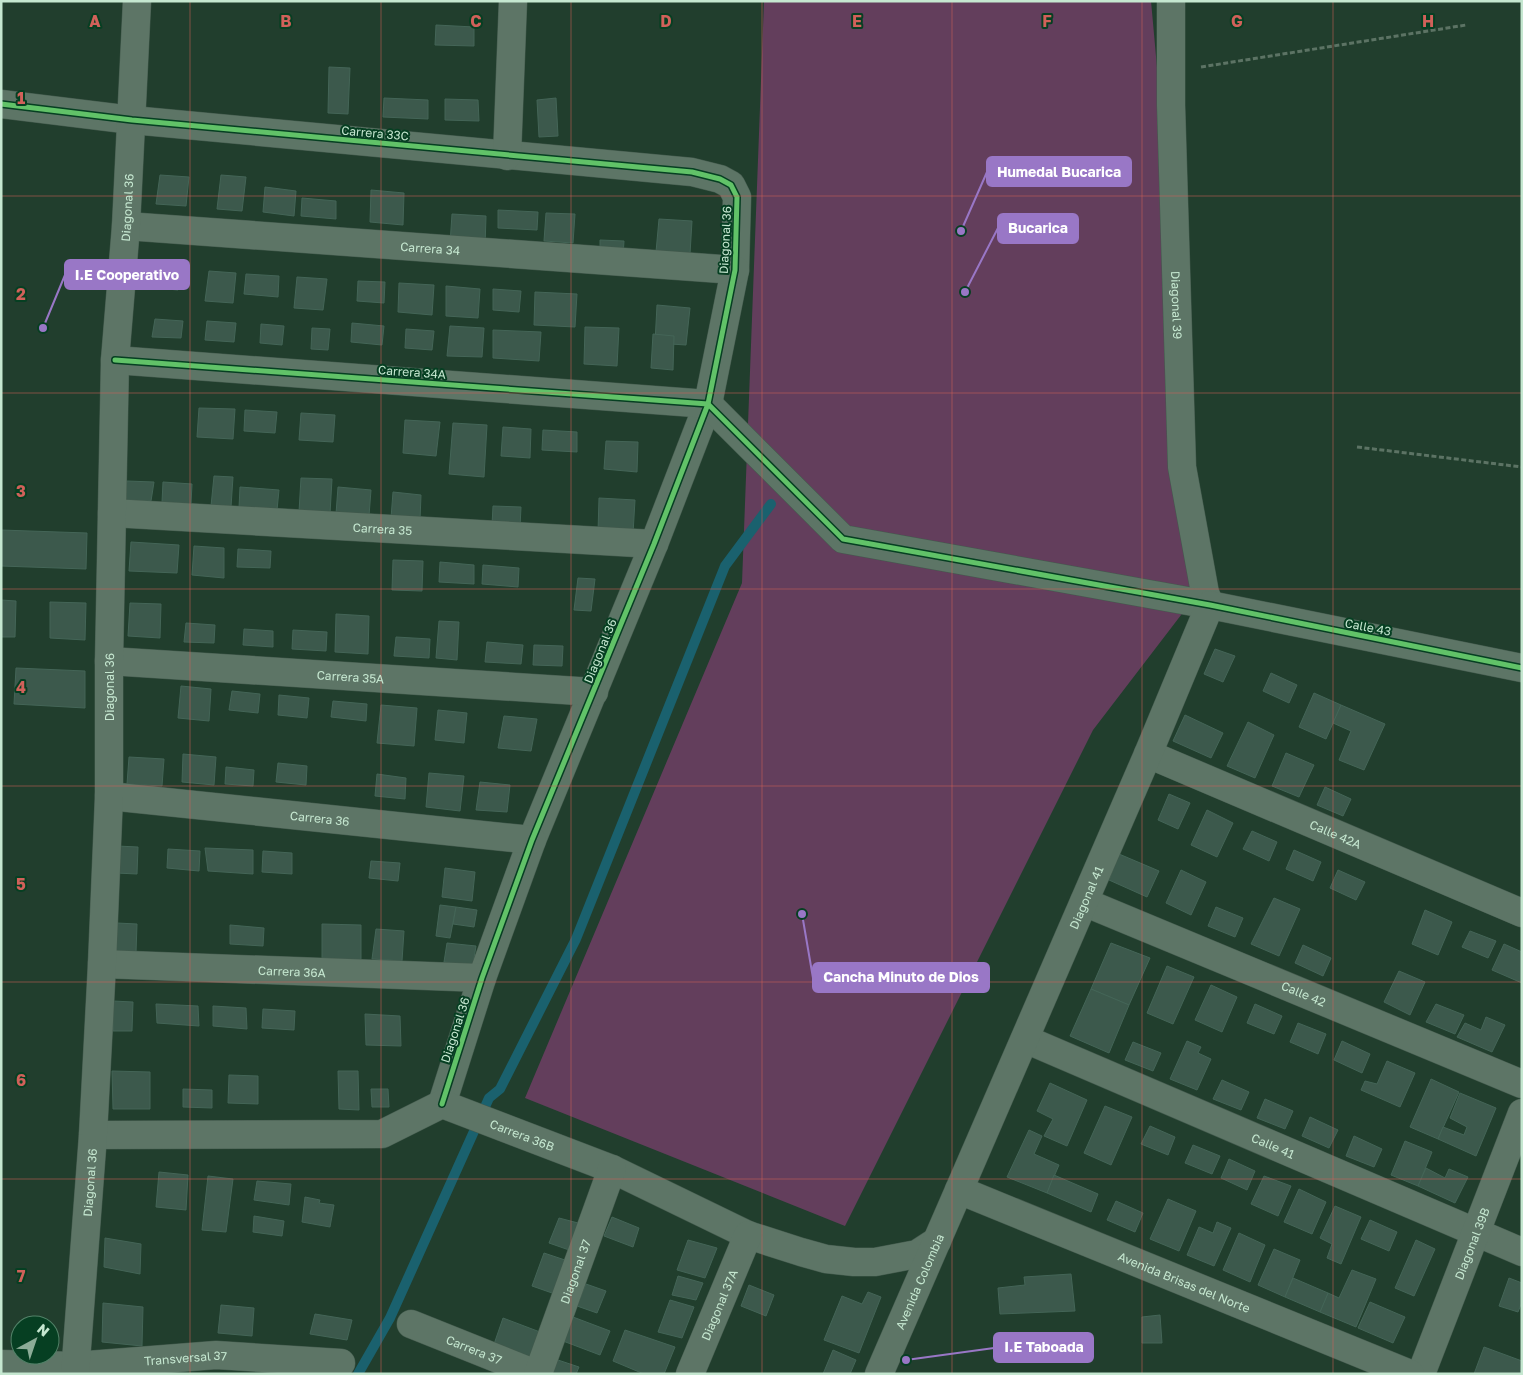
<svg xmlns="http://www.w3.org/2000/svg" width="1523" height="1375" viewBox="0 0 1523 1375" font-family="'Golos Text',sans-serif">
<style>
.green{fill:#633e5c}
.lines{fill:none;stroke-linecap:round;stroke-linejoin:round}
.stream{stroke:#1a616e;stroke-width:10}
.building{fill:#3c594c;stroke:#446557}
.minor-casing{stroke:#435a4d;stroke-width:29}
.tertiary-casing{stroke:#435a4d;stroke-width:29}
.path{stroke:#5c7364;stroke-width:3;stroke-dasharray:5 2.5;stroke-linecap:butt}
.minor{stroke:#5d7566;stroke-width:28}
.tertiary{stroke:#5d7566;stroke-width:28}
.cycleway-casing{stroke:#063f22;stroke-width:8}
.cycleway{stroke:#61c268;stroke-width:5}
.grid{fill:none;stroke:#d1615a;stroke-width:1;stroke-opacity:0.55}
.labels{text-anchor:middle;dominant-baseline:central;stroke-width:4;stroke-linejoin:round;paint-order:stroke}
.street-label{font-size:12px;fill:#c5e7d0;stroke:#063f22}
.grid-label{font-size:16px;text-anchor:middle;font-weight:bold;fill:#d1615a;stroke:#063f22;stroke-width:4;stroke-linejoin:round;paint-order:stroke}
.leader{fill:none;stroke:#9977c6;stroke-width:2}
.callout-dot{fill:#9977c6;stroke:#063f22;stroke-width:2}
.callout{fill:#9977c6;stroke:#9977c6;stroke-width:2}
.callout-label{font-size:14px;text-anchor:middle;font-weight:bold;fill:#fff}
</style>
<rect width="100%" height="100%" fill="#213e2d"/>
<path class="green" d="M764 1H1151L1204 585 1093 730 845 1226 525 1098 742 583Z"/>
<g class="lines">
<path class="stream" d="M358 1374 390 1318 489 1098 500 1089 576 939 725 566 771 504"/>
</g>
<g class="building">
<path d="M436 25 474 27V46L435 45Z"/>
<path d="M329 67 350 68 348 114 328 113Z"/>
<path d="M384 98 428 100V119L383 117Z"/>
<path d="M556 98 558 136 539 137 537 100Z"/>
<path d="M445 99 478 100 479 121 445 120Z"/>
<path d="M160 175 189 177 186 206 156 204Z"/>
<path d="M221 175 246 177 242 211 217 209Z"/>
<path d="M265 187 296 191 294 216 263 212Z"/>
<path d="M371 190 404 193 403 225 370 222Z"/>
<path d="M302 198 336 201V219L301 216Z"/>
<path d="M498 210 538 212 537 230 498 228Z"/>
<path d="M546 213 575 214 573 243 544 241Z"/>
<path d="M452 214 486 216 485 247 450 244Z"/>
<path d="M659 219 692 221 690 254 656 252Z"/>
<path d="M600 240 624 241 623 256 600 255Z"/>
<path d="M158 268 181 269 178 290 156 288Z"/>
<path d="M209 271 236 273 233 303 205 301Z"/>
<path d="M246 274 279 276 278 297 244 294Z"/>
<path d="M297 277 327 279 323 310 294 308Z"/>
<path d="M358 281 385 282 384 303 357 301Z"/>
<path d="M399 283 434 285 432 315 398 312Z"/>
<path d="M446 286 480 289 478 318 446 316Z"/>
<path d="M493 289 521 291 519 312 493 310Z"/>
<path d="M535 292 577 294 575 327 534 325Z"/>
<path d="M657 305 690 308 686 345 655 343Z"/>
<path d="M155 319 183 321 181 338 152 337Z"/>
<path d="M207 321 236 323 234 342 205 340Z"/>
<path d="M352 323 384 326 382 345 351 342Z"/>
<path d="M261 324 284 326 282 345 260 343Z"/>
<path d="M450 326 484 328 482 357 447 356Z"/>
<path d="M585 327 619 328 617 366 584 364Z"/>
<path d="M312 328 330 329 328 350 311 349Z"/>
<path d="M406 329 434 331 432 350 405 348Z"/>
<path d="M493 330 541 332 539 361 493 358Z"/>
<path d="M653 334 674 336 673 370 651 368Z"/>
<path d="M199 408 235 409 233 439 197 437Z"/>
<path d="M245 410 277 412 275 433 244 431Z"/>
<path d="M301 413 335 415 333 442 299 440Z"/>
<path d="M405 420 440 422 436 456 403 453Z"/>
<path d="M453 423 487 425 484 477 449 474Z"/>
<path d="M503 427 531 429 530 458 501 456Z"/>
<path d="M543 430 577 432V452L542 450Z"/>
<path d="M606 441 638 442 637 472 604 469Z"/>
<path d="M214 476 233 477 231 507 211 506Z"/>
<path d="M301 478 332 479 330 514 299 512Z"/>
<path d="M127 481 154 482 151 501 124 500Z"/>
<path d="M163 482 192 484 191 504 162 502Z"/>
<path d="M240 487 279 490 277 510 239 508Z"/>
<path d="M338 487 371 490 369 516 336 514Z"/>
<path d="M393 492 421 495 420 520 391 518Z"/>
<path d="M599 498 635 500 633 534 598 532Z"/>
<path d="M493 506 521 507 520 527 492 525Z"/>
<path d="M1 530 87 533 86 569 1 566Z"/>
<path d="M131 542 179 545 177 573 129 571Z"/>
<path d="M194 546 224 548V578L192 575Z"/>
<path d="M238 549 271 551 270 568 237 567Z"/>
<path d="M393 560 423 561 422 591 392 590Z"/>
<path d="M440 562 474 565V584L439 582Z"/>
<path d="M483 565 519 568 518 587 482 584Z"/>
<path d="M578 578 595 579 591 611 574 610Z"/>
<path d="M1 600 16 601 15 637H1Z"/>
<path d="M50 602 86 603 85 640 50 638Z"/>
<path d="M130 603 161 604 160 638 128 636Z"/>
<path d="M336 614 369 616 368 654 335 652Z"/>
<path d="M439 621 459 622 457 660 436 658Z"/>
<path d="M186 623 215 625 214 643 184 642Z"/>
<path d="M244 629 273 631V647L243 645Z"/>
<path d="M293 630 327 632 326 651 292 649Z"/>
<path d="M396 637 430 639 429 658 394 656Z"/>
<path d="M487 642 523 645 521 664 485 662Z"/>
<path d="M534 645 563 646 562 666 533 665Z"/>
<path d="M1215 649 1235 656 1223 682 1204 674Z"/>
<path d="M16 668 85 671V708L14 704Z"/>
<path d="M1271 673 1297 685 1289 703 1263 691Z"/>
<path d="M181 686 211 689 209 721 178 718Z"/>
<path d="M232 691 260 694 258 713 229 710Z"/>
<path d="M1314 693 1341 705 1326 739 1299 727Z"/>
<path d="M279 695 309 698 307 718 278 715Z"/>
<path d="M333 701 367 704 366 721 331 717Z"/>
<path d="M381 705 417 708 414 746 377 743Z"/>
<path d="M1341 705 1385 724 1364 770 1339 760 1351 731 1333 723Z"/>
<path d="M438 710 467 713 464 743 435 740Z"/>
<path d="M1185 715 1223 733 1211 758 1173 741Z"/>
<path d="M504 716 537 719 531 751 498 748Z"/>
<path d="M1248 722 1274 735 1255 778 1227 766Z"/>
<path d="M1286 753 1314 765 1299 797 1272 786Z"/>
<path d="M183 754 216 757 214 785 182 782Z"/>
<path d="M129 757 164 759 162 786 127 784Z"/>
<path d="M278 763 307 766 306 785 276 782Z"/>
<path d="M226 767 254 770 253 786 225 784Z"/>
<path d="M429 773 464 776 460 811 426 807Z"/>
<path d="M377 774 406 778 405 799 375 796Z"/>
<path d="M480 782 510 785 507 812 476 810Z"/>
<path d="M1325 787 1351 799 1343 816 1317 805Z"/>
<path d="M1169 794 1190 803 1178 829 1158 820Z"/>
<path d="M1207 810 1233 823 1217 857 1191 845Z"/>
<path d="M1252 831 1277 842 1269 861 1243 849Z"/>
<path d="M117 846 138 847 137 874 116 873Z"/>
<path d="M205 848 253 850V874L208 871Z"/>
<path d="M168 849 200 851 199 871 167 868Z"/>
<path d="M1294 850 1321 862 1313 881 1286 869Z"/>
<path d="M263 851 292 853V874L262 872Z"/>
<path d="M1119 854 1159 871 1147 897 1109 880Z"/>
<path d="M371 861 400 863 398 881 369 878Z"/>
<path d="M445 868 475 872 472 901 442 897Z"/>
<path d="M1181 870 1206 882 1191 915 1166 903Z"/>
<path d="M1338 870 1365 882 1356 900 1330 888Z"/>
<path d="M1274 898 1300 909 1279 956 1251 944Z"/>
<path d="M440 905 456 907 450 938 436 936Z"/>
<path d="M456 907 477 910 474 927 453 924Z"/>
<path d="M1216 907 1243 918 1235 937 1208 926Z"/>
<path d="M1425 910 1452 922 1438 955 1412 944Z"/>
<path d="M117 923 137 924 136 953 116 952Z"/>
<path d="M322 924 361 925V960L322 958Z"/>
<path d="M230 925 264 928 263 946 230 944Z"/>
<path d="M376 929 404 931 402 961 372 959Z"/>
<path d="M1470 931 1496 941 1488 958 1462 947Z"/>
<path d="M447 943 476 946 473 965 444 962Z"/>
<path d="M1111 943 1150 958 1129 1005 1091 989Z"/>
<path d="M1504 944 1522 952V983L1492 970Z"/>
<path d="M1303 945 1331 958 1323 976 1295 963Z"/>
<path d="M1167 966 1194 977 1173 1024 1147 1013Z"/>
<path d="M1399 971 1425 982 1410 1015 1384 1002Z"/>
<path d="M1211 985 1237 997 1222 1032 1195 1020Z"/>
<path d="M1091 989 1129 1005 1109 1053 1070 1036Z"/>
<path d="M113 1001 133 1002 132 1031H113Z"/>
<path d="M156 1004 198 1006 199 1026 157 1023Z"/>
<path d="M1255 1004 1282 1016 1274 1034 1247 1023Z"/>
<path d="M1436 1004 1464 1015 1455 1034 1426 1022Z"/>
<path d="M213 1006 246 1008 247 1029 213 1026Z"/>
<path d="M263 1009 295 1011 294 1030 262 1028Z"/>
<path d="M365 1014 400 1016 401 1046 366 1045Z"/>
<path d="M1486 1017 1505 1025 1492 1052 1457 1037 1465 1023 1481 1030Z"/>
<path d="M1298 1023 1326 1034 1318 1054 1290 1042Z"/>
<path d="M1187 1041 1201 1047 1198 1053 1211 1059 1197 1090 1170 1079Z"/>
<path d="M1342 1041 1370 1054 1362 1073 1334 1060Z"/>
<path d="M1133 1042 1161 1053 1153 1071 1125 1060Z"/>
<path d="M1387 1061 1415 1073 1400 1107 1361 1090 1365 1081 1377 1084Z"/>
<path d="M112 1071 150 1072V1109H113Z"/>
<path d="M338 1071H358L359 1110 339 1109Z"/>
<path d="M229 1075 258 1076V1104L228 1103Z"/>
<path d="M1431 1079 1459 1092 1438 1139 1410 1127Z"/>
<path d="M1222 1080 1249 1092 1241 1110 1213 1099Z"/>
<path d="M1050 1083 1087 1100 1067 1146 1044 1136 1053 1119 1037 1111Z"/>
<path d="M183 1089 212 1090V1108L183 1107Z"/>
<path d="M371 1089H388L389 1107H372Z"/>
<path d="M1460 1093 1496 1108 1476 1156 1438 1139 1443 1127 1464 1135 1467 1127 1450 1118Z"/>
<path d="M1265 1099 1293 1111 1285 1129 1257 1118Z"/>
<path d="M1105 1106 1132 1117 1111 1165 1084 1153Z"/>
<path d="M1310 1117 1338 1130 1329 1148 1302 1136Z"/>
<path d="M1150 1126 1175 1137 1168 1155 1141 1144Z"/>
<path d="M1029 1130 1042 1136 1034 1154 1059 1165 1047 1193 1007 1177Z"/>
<path d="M1354 1136 1382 1149 1374 1167 1346 1156Z"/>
<path d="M1405 1141 1432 1152 1418 1186 1391 1175Z"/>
<path d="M1193 1145 1220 1156 1212 1174 1185 1163Z"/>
<path d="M1229 1159 1255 1171 1247 1190 1221 1178Z"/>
<path d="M1426 1168 1445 1178 1449 1169 1468 1177 1455 1203 1418 1186Z"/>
<path d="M159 1172 188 1175 186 1210 156 1207Z"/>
<path d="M1054 1175 1098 1194 1091 1212 1047 1193Z"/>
<path d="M208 1176 233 1179 226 1232 202 1230Z"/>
<path d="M1264 1176 1291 1186 1278 1216 1251 1204Z"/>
<path d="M257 1181 291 1184 289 1205 254 1200Z"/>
<path d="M1299 1189 1326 1202 1312 1234 1284 1222Z"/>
<path d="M305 1197 320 1200 319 1203 334 1205 330 1227 302 1222Z"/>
<path d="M1168 1199 1196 1211 1179 1251 1150 1239Z"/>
<path d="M1116 1201 1143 1213 1135 1232 1107 1220Z"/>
<path d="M1335 1206 1361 1217 1341 1264 1327 1258 1332 1244 1320 1238Z"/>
<path d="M254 1216 284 1221 282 1236 253 1232Z"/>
<path d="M612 1217 639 1228 633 1247 604 1236Z"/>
<path d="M559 1218 582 1224 572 1251 549 1243Z"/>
<path d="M1370 1220 1397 1232 1389 1251 1361 1239Z"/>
<path d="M1217 1222 1231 1228 1214 1266 1187 1255 1199 1227 1213 1233Z"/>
<path d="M1239 1233 1265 1245 1250 1282 1223 1270Z"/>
<path d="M105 1238 141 1244 140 1274 104 1267Z"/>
<path d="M688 1240 717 1248 705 1278 677 1270Z"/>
<path d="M1416 1240 1435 1249 1414 1296 1395 1288Z"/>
<path d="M1274 1249 1300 1260 1285 1297 1258 1285Z"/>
<path d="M544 1253 568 1261 555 1294 532 1286Z"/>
<path d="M1352 1270 1376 1279 1356 1327 1320 1312 1328 1293 1339 1298Z"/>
<path d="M1071 1274 1075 1311 1000 1314 998 1288 1025 1285 1024 1277Z"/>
<path d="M678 1276 703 1283 696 1300 672 1295Z"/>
<path d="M1293 1278 1328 1293 1320 1312 1285 1297Z"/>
<path d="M1509 1278 1522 1283V1302L1518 1312 1499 1306Z"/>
<path d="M586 1284 606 1291 597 1313 577 1306Z"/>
<path d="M749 1285 774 1295 766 1316 741 1306Z"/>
<path d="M868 1292 881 1297 859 1353 824 1340 842 1296 862 1304Z"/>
<path d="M670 1300 694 1307 682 1338 658 1332Z"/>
<path d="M1370 1302 1405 1317 1393 1343 1358 1328Z"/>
<path d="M103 1303 143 1307 142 1346 102 1342Z"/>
<path d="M221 1305 254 1308 252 1336 218 1333Z"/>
<path d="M315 1314 352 1320 347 1340 310 1334Z"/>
<path d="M1160 1315 1162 1343H1142V1317Z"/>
<path d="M573 1317 610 1331 600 1355 563 1341Z"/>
<path d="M503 1318 540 1332 527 1363 492 1350Z"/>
<path d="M625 1330 675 1347 664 1374H644L613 1361Z"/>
<path d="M1484 1347 1522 1361 1520 1374H1474Z"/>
<path d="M833 1350 856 1360 850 1374H823Z"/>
<path d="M555 1359 579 1367 576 1374H549Z"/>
</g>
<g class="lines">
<defs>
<g id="minor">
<path id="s1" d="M1171 1V105L1182 467 1205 593 1210 605"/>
<path d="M1 104 132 120 692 172 720 179 731 185 737 197 735 270 708 404 654 544 532 840 482 978 442 1104"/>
<path d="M507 156 513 1"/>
<path id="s2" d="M126 226 735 270"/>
<path d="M115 360 708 404 843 539 1210 605 1522 668"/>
<path id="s3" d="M112 513 654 544"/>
<path id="s4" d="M109 661 594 692"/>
<path id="s5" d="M1148 754 1522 913"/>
<path id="s6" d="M109 796 532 840"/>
<path id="s7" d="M1084 902 1522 1084"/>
<path id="s8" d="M102 964 482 978"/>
<path id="s9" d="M1025 1039 1522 1252"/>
<path id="s10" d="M93 1135 382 1134 442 1104 612 1169 748 1235 801 1252 826 1259 854 1262H875L917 1254 937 1241"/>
<path id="s11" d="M959 1190 1148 754 1210 605"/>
<path id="s12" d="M411 1324 536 1374"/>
<path id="s13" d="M1 1364 75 1366 216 1355 341 1363"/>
<path id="s14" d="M75 1374 93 1135 102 964 109 796V661L115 360 126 226 137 1"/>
<path id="s15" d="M538 1374 612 1169"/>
<path id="s16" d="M690 1374 748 1235"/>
<path id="s17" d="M1421 1374 1522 1113"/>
</g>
<g id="tertiary">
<path id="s18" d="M879 1374 959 1190 1410 1374"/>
</g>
</defs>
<use href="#minor" class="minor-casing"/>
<use href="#tertiary" class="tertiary-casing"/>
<g class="path">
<path d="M1201 67 1466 25"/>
<path d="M1357 447 1522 467"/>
</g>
<use href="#minor" class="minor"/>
<use href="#tertiary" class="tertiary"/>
<defs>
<g id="cycleway">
<path d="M1 104 132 120 692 172 720 179 731 185 737 197 735 270 708 404 654 544 532 840 482 978 442 1104"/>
<path d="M115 360 708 404 843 539 1210 605 1522 668"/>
</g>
</defs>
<use href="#cycleway" class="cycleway-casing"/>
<use href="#cycleway" class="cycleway"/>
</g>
<path class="grid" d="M190 1V1374M381 1V1374M571 1V1374M762 1V1374M952 1V1374M1142 1V1374M1333 1V1374M1 196H1522M1 393H1522M1 589H1522M1 786H1522M1 982H1522M1 1179H1522"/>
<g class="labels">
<g class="street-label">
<text transform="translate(375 133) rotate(5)">Carrera 33C</text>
<text stroke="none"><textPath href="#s14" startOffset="1168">Diagonal 36</textPath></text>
<text transform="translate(725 240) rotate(-87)">Diagonal 36</text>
<text stroke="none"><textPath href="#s2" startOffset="305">Carrera 34</textPath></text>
<text stroke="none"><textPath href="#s1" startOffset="304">Diagonal 39</textPath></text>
<text transform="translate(412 372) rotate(4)">Carrera 34A</text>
<text stroke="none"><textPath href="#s3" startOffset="271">Carrera 35</textPath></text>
<text transform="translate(1368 627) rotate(11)">Calle 43</text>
<text transform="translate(600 651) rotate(-68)">Diagonal 36</text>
<text stroke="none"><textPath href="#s4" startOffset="242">Carrera 35A</textPath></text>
<text stroke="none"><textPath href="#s14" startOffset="688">Diagonal 36</textPath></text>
<text stroke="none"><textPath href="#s6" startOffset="212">Carrera 36</textPath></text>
<text stroke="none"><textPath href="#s5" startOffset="204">Calle 42A</textPath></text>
<text stroke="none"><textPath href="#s11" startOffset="319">Diagonal 41</textPath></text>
<text stroke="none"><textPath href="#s8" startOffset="190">Carrera 36A</textPath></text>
<text stroke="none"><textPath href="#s7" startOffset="238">Calle 42</textPath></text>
<text transform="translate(455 1030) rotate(-72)">Diagonal 36</text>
<text stroke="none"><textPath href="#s10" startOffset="442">Carrera 36B</textPath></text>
<text stroke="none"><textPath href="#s9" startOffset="270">Calle 41</textPath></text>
<text stroke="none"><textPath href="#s14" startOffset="192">Diagonal 36</textPath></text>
<text stroke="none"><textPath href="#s17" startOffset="140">Diagonal 39B</textPath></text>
<text stroke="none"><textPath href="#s15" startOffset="109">Diagonal 37</textPath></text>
<text stroke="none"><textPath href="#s18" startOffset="101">Avenida Colombia</textPath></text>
<text stroke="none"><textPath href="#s18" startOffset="444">Avenida Brisas del Norte</textPath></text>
<text stroke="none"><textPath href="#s16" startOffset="75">Diagonal 37A</textPath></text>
<text stroke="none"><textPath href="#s12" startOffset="68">Carrera 37</textPath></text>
<text stroke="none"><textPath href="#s13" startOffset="185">Transversal 37</textPath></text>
</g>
</g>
<g class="grid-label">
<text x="95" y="27">A</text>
<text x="286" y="27">B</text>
<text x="476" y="27">C</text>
<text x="666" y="27">D</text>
<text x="857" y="27">E</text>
<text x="1047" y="27">F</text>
<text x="1237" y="27">G</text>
<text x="1428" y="27">H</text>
<text x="21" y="104">1</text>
<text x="21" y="300">2</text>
<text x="21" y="497">3</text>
<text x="21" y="693">4</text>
<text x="21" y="890">5</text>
<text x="21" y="1086">6</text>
<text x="21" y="1282">7</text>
</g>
<path class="leader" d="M961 231L987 172M965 292L998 228M43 328L65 275M802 914L813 978M906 1360L994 1348"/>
<g class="callout-dot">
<circle cx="961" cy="231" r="5"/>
<circle cx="965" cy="292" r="5"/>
<circle cx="43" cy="328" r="5"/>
<circle cx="802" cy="914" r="5"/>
<circle cx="906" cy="1360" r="5"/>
</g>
<g class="callout">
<rect x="987" y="157" width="144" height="29" rx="5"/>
<rect x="998" y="214" width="80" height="29" rx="5"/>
<rect x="65" y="260" width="124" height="29" rx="5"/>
<rect x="813" y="963" width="176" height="29" rx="5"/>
<rect x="994" y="1333" width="99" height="29" rx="5"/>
</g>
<g class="callout-label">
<text x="1059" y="177">Humedal Bucarica</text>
<text x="1038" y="233">Bucarica</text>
<text x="127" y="280">I.E Cooperativo</text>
<text x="901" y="982">Cancha Minuto de Dios</text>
<text x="1044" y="1352">I.E Taboada</text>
</g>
<rect width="1523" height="1375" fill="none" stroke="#c5e7d0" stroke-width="5"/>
<g transform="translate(35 1340) rotate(40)"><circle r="24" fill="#063f22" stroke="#528268"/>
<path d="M0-4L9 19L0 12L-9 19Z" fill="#8cac97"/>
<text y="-8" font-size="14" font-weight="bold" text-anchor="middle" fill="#c5e7d0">N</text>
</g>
</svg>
